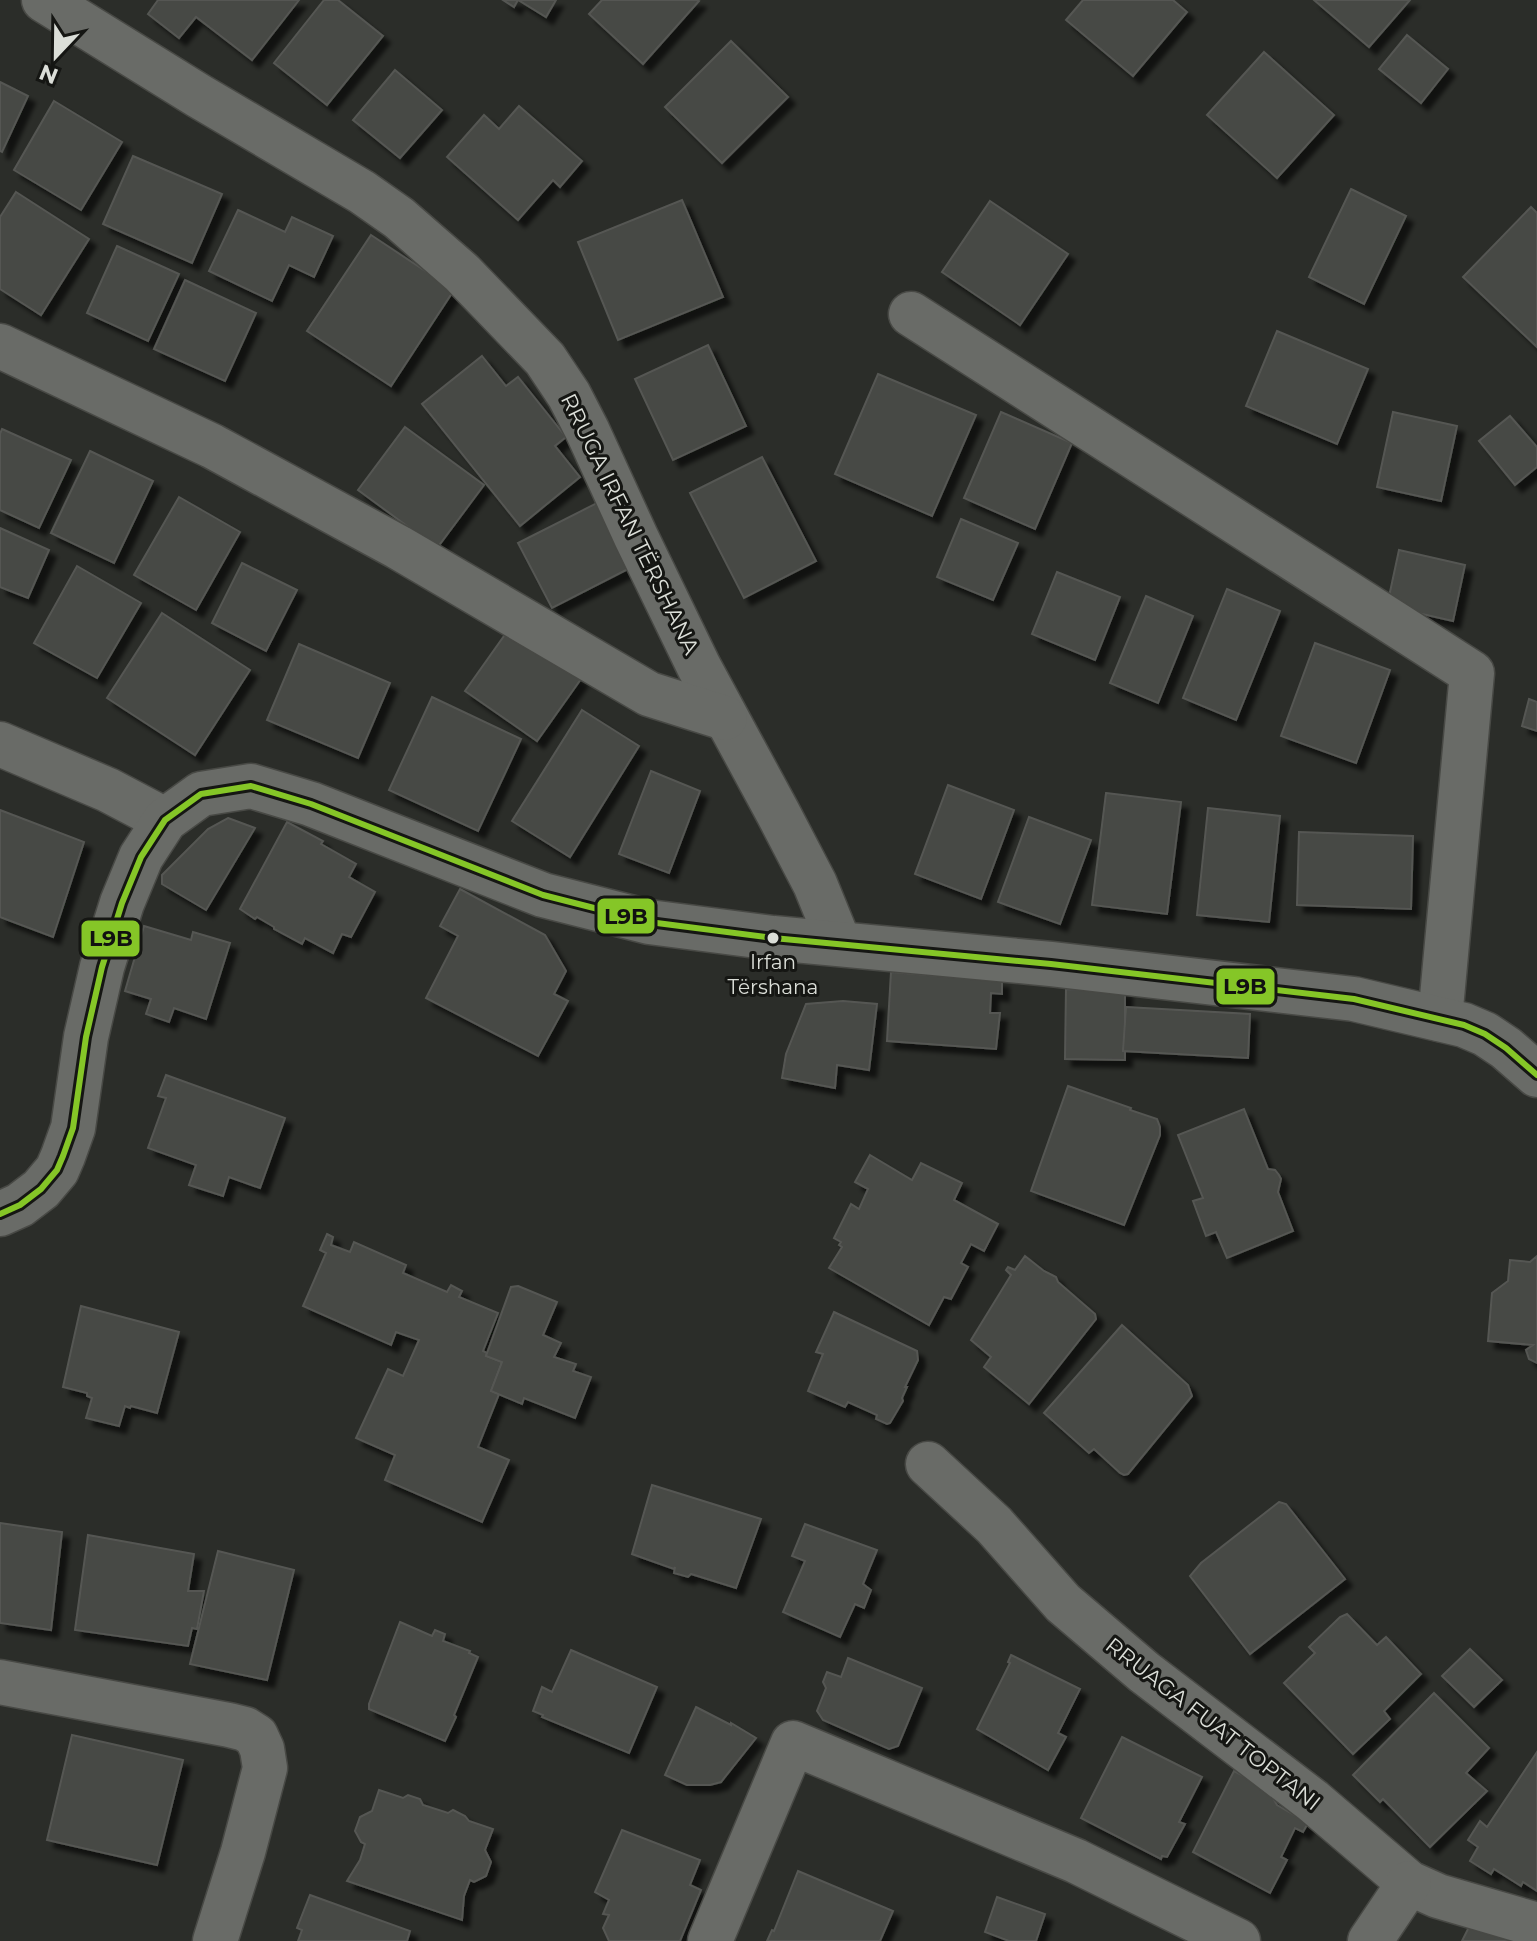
<svg xmlns="http://www.w3.org/2000/svg" width="1537" height="1941" viewBox="0 0 1537 1941" font-family="Montserrat,sans-serif">
<style>
.building{fill:#474845;stroke:#555753;stroke-width:2;filter:url(#shadow)}
.lines{fill:none;stroke-linecap:round;stroke-linejoin:round}
.minor-casing{stroke:#484945;stroke-width:47}
.minor{stroke:#696b67;stroke-width:44}
.bus-1-casing{stroke:#151613;stroke-width:12}
.bus-1{stroke:#85c627;stroke-width:6}
.bus-dot{fill:#dbded8;stroke:#151613;stroke-width:3}
.labels{text-anchor:middle;dominant-baseline:central;stroke-width:6;stroke-linejoin:round;paint-order:stroke}
.bus-label{font-size:20px;fill:#dbded8;stroke:#151613}
.street-label{font-size:22px;fill:#dbded8;stroke:#151613}
.line-badge{stroke:#151613;stroke-width:3}
.pale-badge-label{font-size:22px;text-anchor:middle;font-weight:bold;fill:#111}
</style>
<defs>
<filter id="shadow"><feDropShadow dx="7" dy="7" stdDeviation="2" flood-color="#0009"/></filter>
</defs>
<rect width="100%" height="100%" fill="#2b2d29"/>
<g class="building">
<path d="M158 0H299L252 60 196 17 179 38 148 14Z"/>
<path d="M324 0H338L383 36 327 105 274 63Z"/>
<path d="M503 0H556L546 17 518 0 514 7Z"/>
<path d="M602 0H697L699 1 643 64 589 14Z"/>
<path d="M1083 0H1173L1187 12 1133 76 1066 20Z"/>
<path d="M1314 0H1410L1369 47Z"/>
<path d="M1407 35 1448 69 1421 103 1379 69Z"/>
<path d="M731 41 788 97 722 163 665 107Z"/>
<path d="M1264 52 1334 115 1277 178 1207 115Z"/>
<path d="M395 70 442 110 400 158 353 120Z"/>
<path d="M0 82 28 96 2 152 0 151Z"/>
<path d="M54 101 122 142 81 210 14 170Z"/>
<path d="M519 106 582 161 560 187 553 180 518 220 447 157 484 115 499 129Z"/>
<path d="M133 156 222 194 192 263 103 224Z"/>
<path d="M1351 189 1406 216 1364 304 1309 277Z"/>
<path d="M16 192 89 239 41 315 0 289V217Z"/>
<path d="M682 200 723 297 618 340 578 242Z"/>
<path d="M990 201 1068 254 1020 325 942 272Z"/>
<path d="M1531 207 1537 213V347L1463 277Z"/>
<path d="M238 210 285 232 292 217 333 236 314 277 289 265 272 301 209 271Z"/>
<path d="M371 235 454 290 391 386 307 331Z"/>
<path d="M117 246 179 274 148 341 87 313Z"/>
<path d="M185 280 256 313 225 381 154 349Z"/>
<path d="M1277 331 1368 369 1337 444 1246 406Z"/>
<path d="M708 345 746 426 673 460 635 379Z"/>
<path d="M482 356 506 386 518 377 566 437 555 446 580 477 520 526 422 404Z"/>
<path d="M878 374 976 415 932 516 835 474Z"/>
<path d="M1001 412 1072 443 1035 529 964 498Z"/>
<path d="M1393 412 1457 426 1441 501 1377 487Z"/>
<path d="M1510 416 1537 447V467L1515 485 1479 441Z"/>
<path d="M405 427 484 485 437 548 358 490Z"/>
<path d="M2 429 71 460 39 528 0 510V434Z"/>
<path d="M90 451 153 481 114 563 51 533Z"/>
<path d="M762 457 816 561 744 598 690 493Z"/>
<path d="M179 497 240 532 196 610 134 575Z"/>
<path d="M597 503 630 568 552 608 518 543Z"/>
<path d="M961 519 1018 543 993 600 937 577Z"/>
<path d="M0 528 49 550 28 598 0 587Z"/>
<path d="M1399 550 1465 565 1453 621 1387 606Z"/>
<path d="M242 563 297 590 266 651 212 623Z"/>
<path d="M77 566 141 603 97 678 34 643Z"/>
<path d="M1057 572 1120 597 1095 660 1032 634Z"/>
<path d="M1227 589 1280 611 1236 720 1183 698Z"/>
<path d="M1146 596 1193 616 1158 703 1110 683Z"/>
<path d="M162 613 250 670 195 755 107 698Z"/>
<path d="M509 629 581 679 537 741 465 691Z"/>
<path d="M1315 643 1390 670 1356 763 1281 736Z"/>
<path d="M299 644 390 683 358 758 267 720Z"/>
<path d="M432 697 521 739 478 831 389 790Z"/>
<path d="M1529 699 1537 702V731L1522 726Z"/>
<path d="M582 710 639 746 570 857 512 821Z"/>
<path d="M651 771 700 791 669 873 619 854Z"/>
<path d="M948 785 1014 810 981 899 915 874Z"/>
<path d="M1106 793 1181 802 1167 914 1092 905Z"/>
<path d="M1208 808 1280 816 1269 922 1197 915Z"/>
<path d="M0 810 84 842 53 937 0 917Z"/>
<path d="M1029 817 1091 840 1060 924 998 902Z"/>
<path d="M228 818 255 828 206 910 162 884V875L208 829Z"/>
<path d="M287 822 323 841 321 844 356 864 349 877 375 892 351 937 342 934 333 953 305 938 302 944 274 929V927L257 917 255 919 240 909Z"/>
<path d="M1299 832 1413 836 1411 909 1297 905Z"/>
<path d="M460 889 545 935 566 971 554 994 568 1001 538 1056 426 998 458 936 440 926Z"/>
<path d="M144 926 191 940 193 932 230 943 206 1019 174 1008 169 1022 146 1014 151 999 125 991Z"/>
<path d="M891 972 1002 981V994L991 993 990 1013H1000L996 1049 887 1041Z"/>
<path d="M1066 989 1125 990V1060L1065 1059Z"/>
<path d="M843 1001 877 1004 869 1070 837 1065 835 1088 782 1078 786 1054 806 1004Z"/>
<path d="M1126 1007 1250 1014 1248 1058 1123 1051Z"/>
<path d="M166 1075 285 1118 260 1188 229 1177 223 1196 189 1185 196 1165 148 1148 166 1098 158 1096Z"/>
<path d="M1068 1086 1131 1108 1130 1110 1157 1119 1160 1127V1135L1124 1225 1031 1191Z"/>
<path d="M1244 1109 1268 1169 1275 1170 1279 1175 1281 1179 1278 1192 1293 1231 1227 1258 1216 1232 1206 1236 1193 1201 1203 1198 1178 1135Z"/>
<path d="M870 1155 912 1180 921 1163 962 1183 954 1200 998 1224 984 1251 971 1244 961 1263 968 1267 951 1299 944 1297 929 1325 829 1268 842 1247 839 1245 841 1242 834 1238 851 1204 859 1209 868 1189 855 1182Z"/>
<path d="M327 1234 333 1237 331 1245 350 1252 354 1242 406 1265 403 1273 447 1292 451 1285 462 1291 459 1297 498 1313 483 1351 487 1353 486 1356 502 1362 491 1391 499 1394 478 1447 509 1460 482 1522 385 1480 395 1455 356 1438 388 1369 403 1376 419 1340 396 1332 391 1345 303 1306 326 1253 320 1250Z"/>
<path d="M1025 1256 1044 1271 1056 1277 1058 1282 1095 1314 1096 1319 1029 1404 984 1367 991 1357 971 1340 1011 1275 1006 1270 1008 1267 1015 1270Z"/>
<path d="M1537 1256V1363L1529 1359 1526 1350 1533 1345 1488 1341 1492 1293 1508 1281 1510 1260 1530 1262Z"/>
<path d="M518 1286 557 1302 543 1335 561 1343 554 1357 576 1364 573 1371 591 1377 575 1418 524 1398 522 1404 491 1391 502 1362 486 1356 511 1287Z"/>
<path d="M81 1306 179 1332 157 1413 131 1406 130 1408 125 1406 119 1426 86 1418 92 1398 87 1396V1393L63 1387Z"/>
<path d="M834 1312 917 1351 918 1360 905 1387H907L902 1398 903 1401 890 1423 887 1424 876 1419 877 1415 848 1402 845 1407 808 1391 823 1354 816 1352Z"/>
<path d="M1122 1325 1188 1385 1192 1396 1128 1474 1124 1475 1120 1473 1094 1449 1089 1453 1044 1413Z"/>
<path d="M652 1485 761 1519 736 1588 691 1574 688 1577 674 1573 675 1567 674 1569 632 1554Z"/>
<path d="M1279 1502 1286 1504 1345 1579 1250 1654 1190 1576 1201 1563Z"/>
<path d="M0 1523 62 1532 51 1630 0 1623Z"/>
<path d="M805 1524 877 1550 863 1584 871 1590 864 1608 855 1604 840 1637 783 1612 805 1561 792 1556Z"/>
<path d="M88 1535 194 1554 188 1591H204L197 1629 192 1628 188 1646 75 1630Z"/>
<path d="M218 1551 294 1570 267 1680 190 1664Z"/>
<path d="M1347 1614 1377 1645 1386 1637 1421 1674 1384 1711 1390 1719 1353 1754 1284 1683 1315 1653 1309 1647 1340 1617Z"/>
<path d="M400 1622 432 1636 435 1630 445 1634 443 1641 470 1651 469 1653 478 1657 454 1715 456 1717 445 1741 369 1709V1704Z"/>
<path d="M1470 1649 1502 1680 1474 1707 1442 1676Z"/>
<path d="M571 1650 657 1687 629 1753 542 1717 543 1715 533 1711 542 1687 552 1692Z"/>
<path d="M1011 1655 1080 1689 1058 1733 1066 1737 1048 1770 977 1729 1010 1663 1008 1662Z"/>
<path d="M848 1658 922 1688 898 1746 889 1749 823 1720 817 1711 826 1688 823 1682 827 1672 841 1677Z"/>
<path d="M1434 1693 1489 1748 1466 1773 1487 1791 1430 1847 1383 1799 1380 1802 1353 1775Z"/>
<path d="M696 1707 731 1725V1723L756 1738 721 1782 710 1785H687L665 1775Z"/>
<path d="M72 1735 183 1760 157 1865 47 1840Z"/>
<path d="M1122 1737 1202 1777 1179 1822 1185 1824 1167 1857 1162 1856 1161 1859 1081 1818Z"/>
<path d="M1537 1752V1891L1523 1882 1521 1886 1494 1869 1491 1874 1470 1861 1478 1847 1468 1840 1480 1821 1487 1827Z"/>
<path d="M1234 1771 1261 1785 1269 1791 1277 1805 1308 1823 1303 1832 1295 1828 1281 1857 1287 1860 1270 1893 1193 1852Z"/>
<path d="M379 1790 403 1798 408 1795 420 1799 423 1805 448 1813 453 1810 465 1816 469 1821 493 1829 485 1850 491 1862 486 1876 474 1882 470 1880 464 1896 462 1920 347 1881 360 1860 365 1844 361 1842 355 1831 360 1817 372 1811Z"/>
<path d="M622 1830 700 1860 690 1885 701 1890 680 1941H609L603 1928 609 1915 603 1914 609 1900 595 1892Z"/>
<path d="M798 1871 893 1911 880 1941H767L772 1930 774 1931Z"/>
<path d="M310 1895 410 1931 407 1941H298L302 1930 297 1928Z"/>
<path d="M997 1897 1045 1914 1036 1941H1009L985 1932Z"/>
<path d="M1471 1923 1523 1941H1462Z"/>
</g>
<g class="lines">
<defs>
<g id="minor">
<path d="M44 0 199 96 362 192 399 218 462 273 545 359 569 395 587 430 636 537 699 667 778 813 815 884 839 943"/>
<path d="M911 314 1472 673 1440 1019"/>
<path d="M0 346 212 446 398 547 649 694 725 718"/>
<path d="M0 744 108 790 165 820"/>
<path d="M0 1214 20 1205 41 1189 57 1170 63 1156 73 1128 86 1037 102 967 122 903 141 857 165 820 201 794 251 786 311 804 543 895 649 922 773 938 1051 964 1354 999 1464 1025 1485 1034 1506 1048 1537 1075"/>
<path d="M928 1464 994 1525 1063 1603 1144 1672 1313 1801 1409 1883 1438 1896 1537 1925"/>
<path d="M0 1682 229 1725 245 1729 256 1736 262 1749 265 1768 243 1852 215 1941"/>
<path d="M710 1941 793 1743 1076 1861 1238 1941"/>
<path d="M1370 1941 1409 1883"/>
</g>
</defs>
<use href="#minor" class="minor-casing"/>
<use href="#minor" class="minor"/>
<defs>
<path id="bus-1" d="M0 1214 20 1205 41 1189 57 1170 63 1156 73 1128 86 1037 102 967 122 903 141 857 165 820 201 794 251 786 311 804 543 895 649 922 773 938 1051 964 1354 999 1464 1025 1485 1034 1506 1048 1537 1075"/>
</defs>
<use href="#bus-1" class="bus-1-casing"/>
<use href="#bus-1" class="bus-1"/>
</g>
<circle class="bus-dot" cx="773" cy="938" r="7"/>
<g class="labels">
<g class="bus-label">
<text x="773" y="962">Irfan<tspan x="773" dy="25">Tërshana</tspan></text>
</g>
<g class="street-label">
<text transform="translate(630 524) rotate(64)">RRUGA IRFAN TËRSHANA</text>
<text transform="translate(1213 1724) rotate(38)">RRUAGA FUAT TOPTANI</text>
</g>
</g>
<g class="line-badge">
<rect x="596" y="897" width="60" height="38" rx="8" fill="#85c627"/>
<rect x="80" y="919" width="61" height="39" rx="8" fill="#85c627"/>
<rect x="1215" y="967" width="61" height="39" rx="8" fill="#85c627"/>
</g>
<g class="pale-badge-label">
<text x="626" y="924">L9B</text>
<text x="111" y="946">L9B</text>
<text x="1245" y="994">L9B</text>
</g>
<g transform="translate(56 56) rotate(202)" stroke="#151613" stroke-width="6" paint-order="stroke">
<path d="M0-6L14 30L0 20L-14 30Z" fill="#dbded8"/>
<text y="-12" font-size="22" font-weight="bold" text-anchor="middle" fill="#dbded8">N</text>
</g>
</svg>
